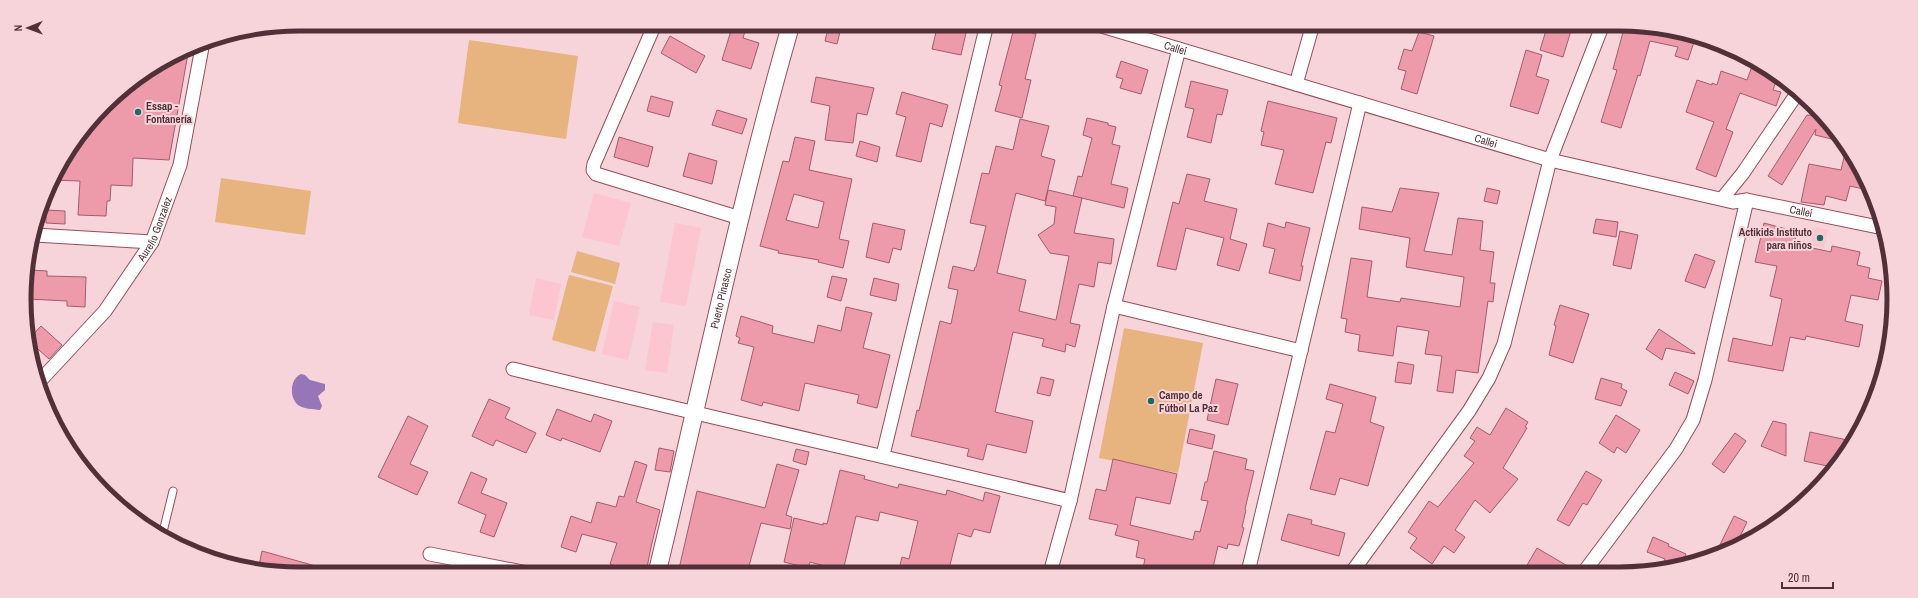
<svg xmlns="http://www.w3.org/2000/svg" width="1918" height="598" viewBox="0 0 1918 598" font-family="'Archivo Narrow',sans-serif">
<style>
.built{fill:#fcc5cf}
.green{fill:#e7b37e}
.water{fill:#9676b6}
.building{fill:#ed9bab;stroke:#a55b6c;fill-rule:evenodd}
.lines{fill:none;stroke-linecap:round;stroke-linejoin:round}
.service-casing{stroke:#964e5e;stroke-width:9}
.minor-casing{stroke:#964e5e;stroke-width:15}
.tertiary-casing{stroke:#964e5e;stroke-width:19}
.service{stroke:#fff;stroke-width:7}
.minor{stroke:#fff;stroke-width:13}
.tertiary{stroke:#fff;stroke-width:17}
.poi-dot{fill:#1f6962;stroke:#f6d4d9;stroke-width:1.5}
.labels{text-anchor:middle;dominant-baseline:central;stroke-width:4;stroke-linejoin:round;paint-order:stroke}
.street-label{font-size:11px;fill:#523037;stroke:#f6d4d9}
.poi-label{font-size:11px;font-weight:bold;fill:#523037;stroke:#f6d4d9;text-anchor:start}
.rim{fill:none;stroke:#523037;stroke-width:5}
</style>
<rect width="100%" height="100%" fill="#f6d4d9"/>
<g class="built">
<path d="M594 193 631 203 619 246 582 237Z"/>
<path d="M675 223 701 228 686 306 660 302Z"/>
<path d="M1815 227 1828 230 1824 248 1811 245Z"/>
<path d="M536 278 561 284 554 320 529 315Z"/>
<path d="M614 301 640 307 628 360 602 354Z"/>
<path d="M653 322 674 325 667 373 645 370Z"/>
</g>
<g class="green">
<path d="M469 40 578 56 566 139 458 123Z"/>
<path d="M221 178 311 191 305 235 215 222Z"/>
<path d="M577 251 620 263 615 284 571 272Z"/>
<path d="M569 275 613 286 595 352 552 340Z"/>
<path d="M1124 328 1203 343 1178 473 1099 458Z"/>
</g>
<path class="water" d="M301 374 305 375 310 380 325 384V390L318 396 322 406 320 410C313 409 303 409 298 405 289 397 290 379 301 374Z"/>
<g class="building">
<path d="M733 24H747L743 38 759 43 751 69 722 60Z"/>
<path d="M829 24H842L837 44 825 41Z"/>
<path d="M938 24H968L961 55 932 49Z"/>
<path d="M1548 24H1573L1563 57 1540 50Z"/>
<path d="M1625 25 1673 29 1696 36 1688 60 1675 56 1678 47 1650 41 1640 76 1638 75 1621 128 1601 122 1617 70 1613 69Z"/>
<path d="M1014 28 1036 34 1025 79 1031 80 1022 118 995 111 1002 86 999 85Z"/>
<path d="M1419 32 1434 36 1417 94 1401 89 1406 71 1398 69 1404 49 1412 51Z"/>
<path d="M670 36 705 56 696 73 661 53Z"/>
<path d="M189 48 169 160 133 158 132 186 111 185 110 201H107L106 216 78 215 80 181 52 180 81 131 118 92Z"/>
<path d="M1526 50 1542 55 1536 76 1549 80 1538 114 1510 106Z"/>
<path d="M1121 61 1148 70 1141 94 1120 88 1123 79 1116 77Z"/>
<path d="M1754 61 1778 75 1773 90 1781 92 1776 106 1740 93 1726 129 1733 132 1716 177 1696 169 1714 122 1686 112 1697 80 1712 85V83L1717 85 1721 71 1747 80Z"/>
<path d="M816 77 874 88 867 115 857 113 853 143 825 140 830 106 811 102Z"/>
<path d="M1191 81 1228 90 1222 115 1217 114 1211 143 1187 137 1194 109 1185 107Z"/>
<path d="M902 92 948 105 942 127 930 123 921 162 896 156 906 117 896 114Z"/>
<path d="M651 96 673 102 669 117 647 111Z"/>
<path d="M1268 101 1337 118 1331 143 1326 142 1313 193 1275 184 1284 150 1261 145 1264 132 1261 131Z"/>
<path d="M717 110 747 119 742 134 712 125Z"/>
<path d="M1819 112 1844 142 1815 135 1816 129 1782 185 1768 176 1807 115 1818 116Z"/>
<path d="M1087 118 1108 123V125L1116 127 1112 144 1120 146 1111 184 1128 188 1124 208 1073 196 1078 176 1082 177 1092 138 1083 135Z"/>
<path d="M1020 119 1049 126 1041 156 1055 160 1045 201 1016 193 1011 213 997 273 1026 280 1019 311 1056 320 1069 256 1050 253 1038 235 1054 224 1056 207 1045 205 1048 190 1082 198 1074 233 1114 239 1111 264 1098 262 1094 287 1079 284 1070 323 1080 325 1075 347 1066 344 1065 352 1042 346 1044 339 1013 332 995 412 1033 421 1026 453 987 444 983 460 967 456 969 449 911 436 917 410 919 411 940 321 951 324 958 290 948 288 953 266 974 271 975 267H976L986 226 970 223 982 173 989 174 996 146 1013 150Z"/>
<path d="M619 137 653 147 648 167 614 157Z"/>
<path d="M795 137 815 141 809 170 852 179 839 239 849 241 843 268 818 262 819 260 778 253 779 251 760 246 783 161 789 162ZM794 194 824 202 818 228 786 220Z"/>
<path d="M860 141 880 147 877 162 856 156Z"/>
<path d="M1847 145 1872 191 1850 186 1846 201 1826 196 1824 205 1801 202 1809 164 1841 170Z"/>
<path d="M689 153 717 161 712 184 683 176Z"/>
<path d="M1187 174 1210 179 1204 201 1237 209 1230 239 1247 244 1239 271 1217 265 1224 238 1186 228 1176 270 1157 266 1173 202 1179 204Z"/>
<path d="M1400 188 1439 193 1424 251 1452 255 1458 218 1483 221 1480 250 1494 252 1490 283H1495L1493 302 1488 301 1478 373 1456 370 1453 393 1437 391 1442 356 1425 354 1429 331 1397 326 1393 356 1358 351 1360 335 1345 332 1347 319 1341 318 1351 258 1372 261 1367 297 1400 302 1401 298 1460 307 1464 277 1406 267 1410 238 1359 229 1362 207 1392 212Z"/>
<path d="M1487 188 1500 191 1497 204 1484 201Z"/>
<path d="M46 210 65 211V224L46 223Z"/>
<path d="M1596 219 1618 222 1616 237 1593 233Z"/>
<path d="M1286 222 1310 228 1301 266H1303L1300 281 1269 273 1275 249 1263 246 1268 223 1285 228Z"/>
<path d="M873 223 905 230 901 250 893 248 889 263 866 257Z"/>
<path d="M1764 223 1797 232 1794 244 1831 252 1832 246 1860 252 1857 265 1870 268 1868 278 1882 281 1878 300 1851 295 1845 321 1863 325 1859 347 1806 336 1805 340 1790 337 1783 371 1728 361 1733 338 1772 346 1782 299 1770 296 1777 266 1755 262Z"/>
<path d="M1620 231 1638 235 1631 269 1613 265Z"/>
<path d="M1695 254 1715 261 1705 288 1685 281Z"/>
<path d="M30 270 47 271V276L86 277 85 307 67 306V301L28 299Z"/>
<path d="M832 276 847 279 841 301 827 297Z"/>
<path d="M874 278 899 284 896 301 870 295Z"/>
<path d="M1560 305 1589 314 1573 363 1549 355 1556 326 1554 325Z"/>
<path d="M846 307 872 313 863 348 890 355 877 408 857 403 859 395 805 383 799 411 763 402 762 406 741 400 754 347 738 343 740 338 736 336 741 316 773 326 772 333 814 343 818 325 841 331Z"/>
<path d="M41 326 62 345 49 359 28 340Z"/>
<path d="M1659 329 1695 353V354L1666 348 1662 360 1646 349Z"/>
<path d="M1398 362 1414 365 1411 384 1395 382Z"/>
<path d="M1675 372 1694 381 1688 394 1669 385Z"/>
<path d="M1041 377 1054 380 1050 396 1037 393Z"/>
<path d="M1601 378 1622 384 1621 388 1627 391 1621 406 1595 399Z"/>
<path d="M1216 379 1238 384 1228 425 1207 420Z"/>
<path d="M1330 384 1376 397 1370 422 1384 427 1368 486 1340 478 1335 495 1310 489 1326 431 1335 433 1343 404 1326 399Z"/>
<path d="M489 399 510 408 505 418 536 433 526 453 496 440 493 446 472 436Z"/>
<path d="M1506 408 1528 422 1525 427 1527 428 1503 468 1518 479 1490 513 1475 500 1455 530 1465 537 1454 553 1444 546 1432 564 1410 548 1417 538 1408 532 1429 501 1438 507 1474 463 1464 456 1475 441 1470 438 1477 427 1490 435Z"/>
<path d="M557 409 591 422 594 414 612 421 600 452 562 438 561 441 546 435Z"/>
<path d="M1616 415 1640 430 1626 453 1617 447 1614 453 1599 443Z"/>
<path d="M408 416 428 426 410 464 428 472 417 495 378 477Z"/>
<path d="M1773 421 1786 424V456L1761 446Z"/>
<path d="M1190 429 1215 435 1212 449 1187 443Z"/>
<path d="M1810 432 1847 440 1844 453 1832 467 1804 461Z"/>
<path d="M1735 433 1746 441 1724 473 1712 464Z"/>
<path d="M659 448 674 451 670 472 655 470Z"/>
<path d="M796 449 809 452 806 465 793 461Z"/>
<path d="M1214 451 1247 459 1245 469 1254 471 1245 509 1246 510 1242 527 1244 528 1239 546 1228 544 1227 549 1218 546 1212 572H1203L1175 566 1174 572 1142 573 1145 559 1136 557 1139 541 1115 535 1118 525 1089 519 1096 489 1106 491 1113 459 1177 474 1170 504 1136 497 1130 525 1193 540 1195 531 1200 532 1208 501 1201 500 1205 482H1207Z"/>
<path d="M635 461 647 465 636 502 660 510 651 547 646 573 630 571 610 564 617 543 582 534 576 552 561 547 571 516 591 523 597 502 616 507 619 496 624 497Z"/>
<path d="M777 464 799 470 786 515 792 517 790 529 761 523 747 573H678L697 491 765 508Z"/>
<path d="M840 470 865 476 864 479 898 488 899 484 946 495 947 490 983 501 985 492 1000 496 990 533 974 529 971 537 958 533 948 573H898L902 557 909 559 918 521 880 512 878 521 856 516 843 571 810 562 808 568 784 562 794 518 823 525V523L827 524Z"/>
<path d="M1586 471 1602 480 1587 505 1583 503 1569 526 1557 520Z"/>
<path d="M471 472 487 479 481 493 507 503 494 537 480 532 486 515 458 503Z"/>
<path d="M1288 514 1312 520 1311 524 1345 533 1339 556 1281 540Z"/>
<path d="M1734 516 1747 522 1735 547 1716 553Z"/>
<path d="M1653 537 1669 544 1668 546 1686 554 1682 563 1660 570 1665 559 1647 552Z"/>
<path d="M1537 548 1576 571V572H1523Z"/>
<path d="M262 551 330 570 329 574H299L258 570Z"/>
</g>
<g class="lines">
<defs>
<path id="service" d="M162 536 173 491"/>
<g id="minor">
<path d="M655 24 594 164 593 170 596 174 740 218"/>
<path id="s1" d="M1095 24 1550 160 1733 202 1747 200 1883 228"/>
<path d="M1296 84 1313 24"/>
<path d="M1722 199 1743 173 1798 92"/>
<path d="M35 235 152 242"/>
<path d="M1114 306 1301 351"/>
<path d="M513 369C698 415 884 456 1070 501L1050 573"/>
<path id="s2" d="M38 383 105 311 152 242 180 165 203 42"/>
<path d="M883 455 987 24"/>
<path d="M1070 501 1114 306 1179 49"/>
<path d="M430 554 533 574"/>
<path d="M1248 572 1360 103"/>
<path d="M1352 572 1469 411 1489 378 1504 344 1550 160 1603 24"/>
<path d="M1584 572 1676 449 1693 420 1705 380 1747 200"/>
</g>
<g id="tertiary">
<path id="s3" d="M657 573C701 390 739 205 791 24"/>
</g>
</defs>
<use href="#service" class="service-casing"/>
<use href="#minor" class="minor-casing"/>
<use href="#tertiary" class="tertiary-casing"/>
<use href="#service" class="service"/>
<use href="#minor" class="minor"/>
<use href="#tertiary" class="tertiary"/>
</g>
<g class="poi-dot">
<circle cx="138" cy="112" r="4"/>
<circle cx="1820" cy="238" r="4"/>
<circle cx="1151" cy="401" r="4"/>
</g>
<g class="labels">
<g class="street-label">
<text stroke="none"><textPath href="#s1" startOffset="84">Calle´i</textPath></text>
<text stroke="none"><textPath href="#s1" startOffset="408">Calle´i</textPath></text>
<text stroke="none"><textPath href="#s1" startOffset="732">Calle´i</textPath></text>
<text stroke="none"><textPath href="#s2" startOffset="195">Aurelio Gonzalez</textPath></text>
<text stroke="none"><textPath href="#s3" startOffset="282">Puerto Pinasco</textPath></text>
</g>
<g class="poi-label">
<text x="146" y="106">Essap -<tspan x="146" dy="13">Fontanería</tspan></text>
<text x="1812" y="232" text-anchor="end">Actikids Instituto<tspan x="1812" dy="13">para niños</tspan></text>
<text x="1159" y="395">Campo de<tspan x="1159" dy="13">Fútbol La Paz</tspan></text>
</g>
</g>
<path d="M0 0H1918V598H0ZM299 31H1619A268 268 0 0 1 1887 299V299A268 268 0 0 1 1619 567H299A268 268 0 0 1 31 299V299A268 268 0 0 1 299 31Z" fill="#f6d4d9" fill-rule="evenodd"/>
<path class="rim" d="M299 31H1619A268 268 0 0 1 1887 299V299A268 268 0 0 1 1619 567H299A268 268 0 0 1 31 299V299A268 268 0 0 1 299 31Z"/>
<g transform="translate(28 28) rotate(269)" stroke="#f6d4d9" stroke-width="3" paint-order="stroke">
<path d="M0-3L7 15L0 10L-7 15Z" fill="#523037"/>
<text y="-6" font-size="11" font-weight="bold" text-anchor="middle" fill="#523037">N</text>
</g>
<path d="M1782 582v6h51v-6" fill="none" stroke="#523037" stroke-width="2"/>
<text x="1788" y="582" font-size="12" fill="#523037" stroke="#f6d4d9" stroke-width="3" paint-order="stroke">20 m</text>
</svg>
